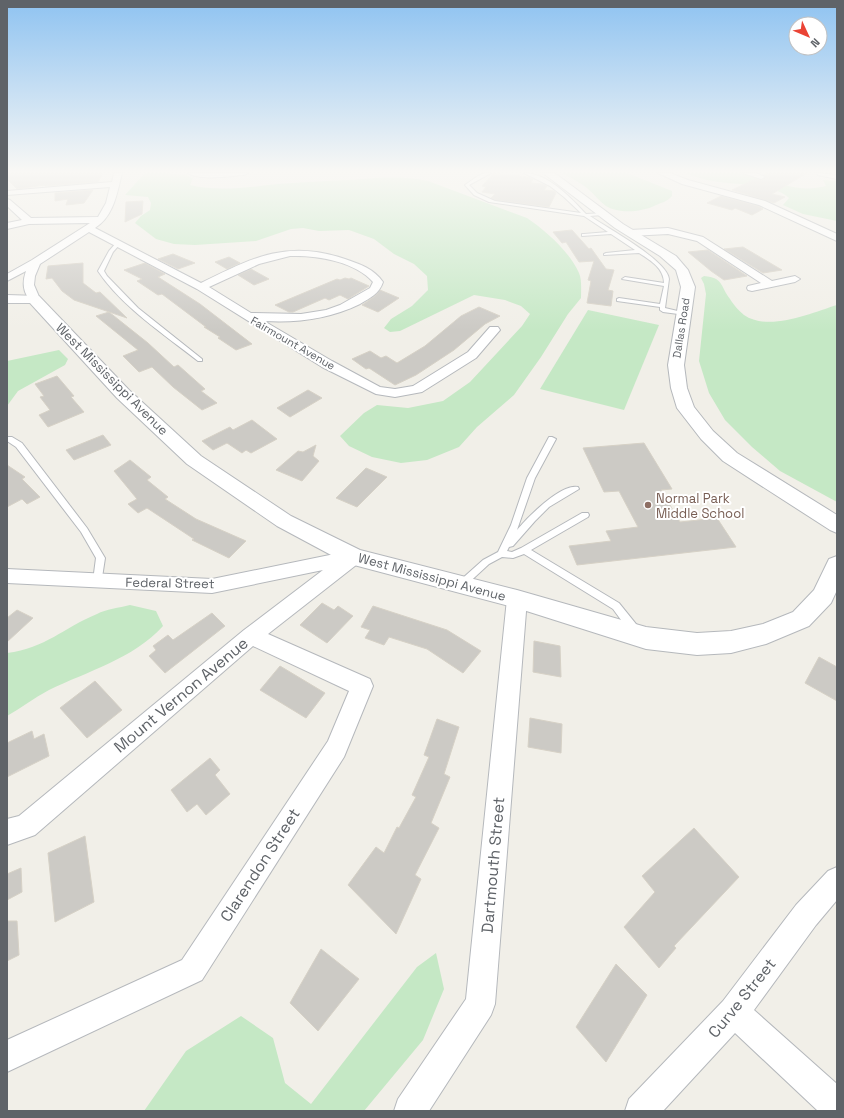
<svg xmlns="http://www.w3.org/2000/svg" width="844" height="1118" viewBox="0 0 844 1118" font-family="'Space Grotesk',sans-serif">
<style>
.green{fill:#c5e8c5}
.building{fill:#cccac5;stroke:#d6d1c6}
.lines{fill:none;stroke-linecap:round;stroke-linejoin:round}
.service-casing{stroke:#b5b8bc;stroke-width:2}
.minor-casing{stroke:#b5b8bc;stroke-width:2}
.tertiary-casing{stroke:#b5b8bc;stroke-width:2}
.service{fill:#fff;fill-rule:evenodd}
.minor{fill:#fff;fill-rule:evenodd}
.tertiary{fill:#fff;fill-rule:evenodd}
.education-dot{fill:#8d6e63;stroke:#fff;stroke-width:1.5}
.labels{text-anchor:middle;dominant-baseline:central;stroke-width:4;stroke-linejoin:round;paint-order:stroke}
.far-street-label{font-size:11px;fill:#5f6368;stroke:#fff}
.street-label{font-size:13px;fill:#5f6368;stroke:#fff}
.education-label{font-size:13px;fill:#785e54;stroke:#fff;text-anchor:start}
.near-street-label{font-size:16px;fill:#5f6368;stroke:#fff}
</style>
<rect width="100%" height="100%" fill="#f1efe8"/>
<g class="green">
<path d="M145 173H166L185 175 193 178 190 185C218 192 250 187 278 184 302 182 325 181 349 180 375 178 401 175 428 181L527 218C546 231 569 251 579 273 582 280 581 290 581 298L568 314 541 357 514 395 477 427 459 447 427 460 401 463 372 457 349 446 340 436 364 413 377 405 408 408 443 401 470 382 522 326 530 314 521 306 505 300 474 295 400 331 390 332 384 328 391 319 412 306 428 290 427 276 414 264 394 254 374 239 349 230 319 231 303 228 291 229 256 241 195 245 174 244 156 239 135 223 141 216 150 210 151 203 148 197 125 195Z"/>
<path d="M562 173H627L672 191V196C667 202 660 203 654 206 641 212 619 214 606 206 599 201 594 194 588 189 580 182 571 178 562 173Z"/>
<path d="M685 173C703 173 721 172 738 173 771 176 792 195 826 186L823 180 837 181V221L803 214 783 205 789 198C773 183 733 185 713 181 704 180 694 176 685 173Z"/>
<path d="M704 276C724 278 720 286 730 299 733 304 739 311 744 315 769 332 811 313 837 305V502L780 471 752 447 725 420 709 393 699 361 706 294 704 284 701 278Z"/>
<path d="M588 310 659 325 624 410 540 389Z"/>
<path d="M59 350 68 359 65 365 18 391 7 406V361Z"/>
<path d="M130 605 156 611 163 626C133 659 88 671 49 690 34 698 21 708 7 716V653C46 648 63 628 97 614 106 609 119 608 130 605Z"/>
<path d="M436 953 444 989 423 1040 364 1111H144L186 1051 241 1016 273 1038 285 1083 311 1104 417 967Z"/>
</g>
<g class="building">
<path d="M7 173H103L98 182 45 186V185L17 189 7 179Z"/>
<path d="M494 173 528 177 533 179 531 183 543 184 547 186 544 190 554 191 556 193 549 207 495 200 491 198 495 194 482 192 486 187 482 186Z"/>
<path d="M766 173H807L772 194 785 197 774 203 732 190 755 179 761 180 766 178V176L763 175Z"/>
<path d="M93 190 84 203 66 205 68 199 55 201V193Z"/>
<path d="M721 196 758 206 763 209 752 215 735 208 732 210 707 203Z"/>
<path d="M143 201 142 214 125 222 126 202Z"/>
<path d="M572 230 589 249 591 248 606 269 614 270 608 290 613 291 611 306 587 303 591 281 588 280 594 261 579 262 566 242 562 243 553 232Z"/>
<path d="M743 247 782 270 763 273 724 249Z"/>
<path d="M708 250 747 276 724 280 711 271 688 252Z"/>
<path d="M173 254 195 263 178 269 158 259Z"/>
<path d="M229 257 240 263 227 269 215 262Z"/>
<path d="M83 263V283L96 293 100 292 127 318 74 300 62 291 52 278 46 279 48 266Z"/>
<path d="M145 263 165 274 158 277 200 304 252 344 236 350 218 338 220 337 204 327H206L162 294 158 295 137 281 142 279 124 270Z"/>
<path d="M251 269 269 279 254 285 238 275Z"/>
<path d="M345 278 349 279 351 278 369 286 348 299 340 295 329 300 325 298 293 312H289L275 305 337 279 340 280Z"/>
<path d="M380 290 399 298 378 312 362 305 375 296Z"/>
<path d="M479 307 500 316 485 324 454 350 416 375 395 385 369 368 366 369 352 359 370 351 381 358 386 356 397 363 425 346 461 316Z"/>
<path d="M109 312 148 343 174 367 178 365 205 389 201 391 217 403 202 410 173 387 152 367 139 372 123 356 138 350 96 316Z"/>
<path d="M57 376 74 396 71 397 84 412 48 427 39 415 50 410 40 397 44 396 35 384Z"/>
<path d="M308 390 322 398 290 417 277 408Z"/>
<path d="M252 420 277 439 251 453 246 450 242 453 227 443 213 450 202 441 230 427 233 430Z"/>
<path d="M103 435 111 445 74 460 66 450Z"/>
<path d="M644 443 672 489 661 490 680 522 717 518 736 547 577 565 569 546 611 541 606 531 638 527 619 491 604 492 583 448Z"/>
<path d="M316 445 313 456 319 461 302 481 276 470 298 451 303 452Z"/>
<path d="M130 460 151 477 147 480 168 497 165 499 196 519 246 541 229 558 192 540 194 539 147 508 138 513 128 504 137 499 114 471Z"/>
<path d="M7 465 25 477 22 479 40 497 27 504 22 499 7 507Z"/>
<path d="M366 468 387 477 357 507 336 498Z"/>
<path d="M322 603 334 610 338 606 353 616 327 643 300 625Z"/>
<path d="M373 606 447 630 481 651 463 673 427 649 389 637 384 645 365 638 370 630 361 627Z"/>
<path d="M17 610 33 618 7 642V618Z"/>
<path d="M212 613 225 626 165 673 149 656 156 650 153 646 168 635 173 640Z"/>
<path d="M534 641 560 646 561 677 533 672Z"/>
<path d="M819 657 837 667V701L805 683Z"/>
<path d="M280 666 325 693 306 718 260 690Z"/>
<path d="M95 681 122 710 87 738 60 708Z"/>
<path d="M530 718 562 724 561 753 528 747Z"/>
<path d="M437 719 459 727 444 774 450 777 431 823 439 828 415 875 421 879 396 934 348 885 376 847 384 853 397 827 399 828 416 797 412 795 429 757 424 755Z"/>
<path d="M32 731 34 739 44 734 49 756 7 777V743Z"/>
<path d="M210 758 220 770 215 775 230 794 206 815 197 804 187 812 171 790Z"/>
<path d="M694 828 739 877 674 946 676 948 659 968 624 927 655 892 642 876Z"/>
<path d="M85 836 94 902 55 922 48 853Z"/>
<path d="M21 868 22 892 7 900V874Z"/>
<path d="M7 921H17L19 955 7 961Z"/>
<path d="M321 949 359 979 318 1031 290 1003Z"/>
<path d="M616 964 647 995 606 1062 576 1027Z"/>
</g>
<g class="lines">
<defs>
<g id="service">
<path d="M485 173H491L469 185 477 193 495 201 581 213 564 197 550 186 524 173C548 173 571 198 586 214L604 213 602 215 590 216C607 228 667 260 669 279L665 308 686 313V315L663 312 660 310V307L617 301V299L619 298 660 304 664 286 622 279 625 277 664 283C664 268 650 260 639 253L604 255V254L606 253 635 250 611 234 582 236V234H584L608 232 584 216 489 202 474 195 465 185 478 176Z"/>
<path d="M116 243 120 244 113 252 104 271 107 276 138 308 202 359V361H198C165 335 121 306 98 271L109 251Z"/>
<path d="M7 437H12L22 443 87 528 105 558 101 584H95L93 581 96 558 81 532 16 447 7 441Z"/>
<path d="M549 437H552L556 439 535 478 517 530C527 518 561 483 578 487L579 489 549 507 535 521 513 546 509 547 507 551 512 552 521 548 582 513H588L589 515 588 517 531 550 619 603 640 629 641 632 640 635 636 636 632 635 613 609 524 554 513 558 502 557 489 564 463 588H457L455 585 483 560 498 552 511 525 527 478Z"/>
</g>
<g id="minor">
<path d="M114 173H122C117 193 114 216 95 228L201 283C252 258 287 239 345 259 360 264 374 269 383 282 379 294 370 298 360 304 329 319 298 323 264 321L332 361 380 387 395 389 413 386 468 352 490 327H498L500 330 476 358 422 392 395 397 376 394 322 367 197 289 89 232 40 264 35 276 34 285 40 299 38 301H30C23 291 22 283 26 271L7 281V274L32 260 90 223 29 224 7 229V223L22 220 7 206V199L10 200 31 218 98 217 106 203 110 187 7 195V191L112 182ZM290 256C315 255 355 261 373 282L370 288 340 305 326 310 301 314 251 313 209 287 259 264Z"/>
<path d="M188 173H248L244 175C230 176 200 181 188 173Z"/>
<path d="M658 173H670L688 180 765 201 837 234V241L759 205 682 184Z"/>
<path d="M743 173H756L765 177 761 179Z"/>
<path d="M817 173 837 175V179L818 175Z"/>
<path d="M668 228 703 237 772 281 795 276 800 279 795 282 752 291 748 290 747 288 748 286 761 283 697 241 668 234 630 236 625 233 630 230Z"/>
<path d="M354 550 360 552 363 557 360 562 268 634 370 679 373 686 344 757 202 980 7 1072V1040L182 960 328 741 349 691 253 646 35 835 7 845V819L19 816 244 630 323 570 212 593 7 583V569L212 579Z"/>
<path d="M517 591 524 594 527 599 495 1004 491 1015 429 1111H394L398 1099 466 999 507 599 510 594Z"/>
<path d="M837 867V900L816 925 754 1010 837 1084V1111H818L735 1033 663 1111H625L629 1099 723 1001 796 905 828 871Z"/>
</g>
<g id="tertiary">
<path d="M543 173H554L560 177 623 224 676 256 688 270 695 287 684 365 687 388 694 407 713 431 737 453 837 515V533L830 530 723 461 701 439 677 408 671 388 668 365 681 287 676 270 660 256 615 228Z"/>
<path d="M7 295 39 296 129 390 201 456 291 516 360 550 517 590 646 627 697 633 731 631 763 624 793 612 814 590 829 559 837 556V590L831 603 809 626 766 644 731 653 697 655 646 649 517 608 354 565 346 563 277 526 187 464 117 398 30 303H7Z"/>
</g>
</defs>
<use href="#service" class="service-casing"/>
<use href="#minor" class="minor-casing"/>
<use href="#tertiary" class="tertiary-casing"/>
<use href="#service" class="service"/>
<use href="#minor" class="minor"/>
<use href="#tertiary" class="tertiary"/>
</g>
<linearGradient id="sky" x2="0" y2="1"><stop stop-color="#8fc3f1"/><stop offset="0.52" stop-color="#f9f8f5"/><stop offset="1" stop-color="#f9f8f5" stop-opacity="0"/></linearGradient>
<rect width="844" height="330" fill="url(#sky)"/>
<circle class="education-dot" cx="648" cy="505" r="4"/>
<g class="labels">
<g class="far-street-label">
<text transform="translate(681 328) rotate(-81)">Dallas Road</text>
<text transform="translate(293 343) rotate(30)">Fairmount Avenue</text>
</g>
<g class="street-label">
<text transform="translate(112 379) rotate(45)">West Mississippi Avenue</text>
<text transform="translate(432 577) rotate(15)">West Mississippi Avenue</text>
<text transform="translate(170 583) rotate(1)">Federal Street</text>
</g>
<g class="education-label">
<text x="656" y="498">Normal Park<tspan x="656" dy="15">Middle School</tspan></text>
</g>
<g class="near-street-label">
<text transform="translate(181 695) rotate(-40)">Mount Vernon Avenue</text>
<text transform="translate(260 865) rotate(-57)">Clarendon Street</text>
<text transform="translate(493 865) rotate(-85)">Dartmouth Street</text>
<text transform="translate(742 998) rotate(-51)">Curve Street</text>
</g>
</g>
<rect width="844" height="1118" fill="none" stroke="#5f6368" stroke-width="16"/>
<g transform="translate(808 36) rotate(134)"><circle r="19" fill="#ffffff" stroke="#bfc1c3"/>
<path d="M0-3L7 15L0 10L-7 15Z" fill="#ea4335"/>
<text y="-6" font-size="11" font-weight="bold" text-anchor="middle" fill="#5f6368">N</text>
</g>
</svg>
